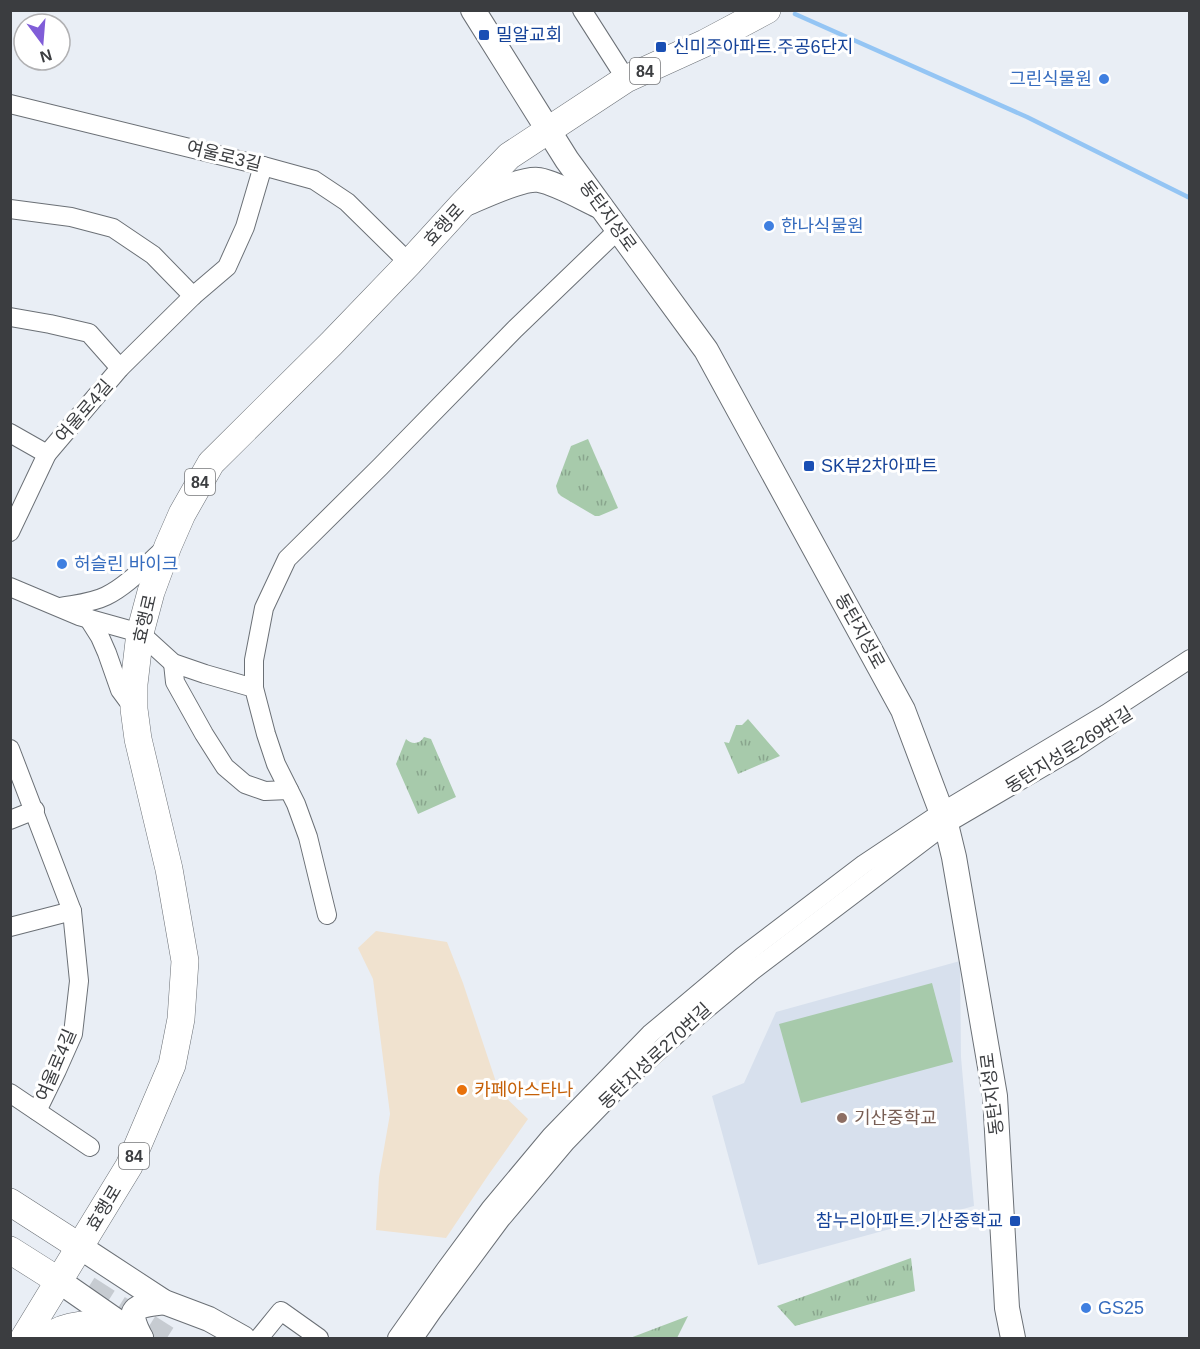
<svg xmlns="http://www.w3.org/2000/svg" width="1200" height="1349" viewBox="0 0 1200 1349" font-family="Helvetica,'Noto Sans KR',sans-serif">
<style>
.commercial{fill:#f0e2cf}
.built{fill:#d7e0ed}
.green{fill:#a7caab}
.park{fill:url(#park-tufts)}
.lines{fill:none;stroke-linecap:round;stroke-linejoin:round}
.stream{stroke:#94c5f4;stroke-width:4.5}
.secondary-tunnel{stroke:#c6cbd1;stroke-width:24;stroke-dasharray:24 12;stroke-linecap:butt}
.minor-casing{stroke:#6b7076;stroke-width:20}
.secondary-casing{stroke:#6b7076;stroke-width:26}
.primary-casing{stroke:#6b7076;stroke-width:28}
.minor{stroke:#fff;stroke-width:18}
.secondary{stroke:#fff;stroke-width:24}
.primary{stroke:#fff;stroke-width:27}
.transit-dot{fill:#1a4fb4;stroke:#fff;stroke-width:2}
.shop-dot{fill:#3f7fe0;stroke:#fff;stroke-width:2}
.food-dot{fill:#e8710a;stroke:#fff;stroke-width:2}
.education-dot{fill:#8d6e63;stroke:#fff;stroke-width:2}
.labels{text-anchor:middle;dominant-baseline:central;stroke-width:6;stroke-linejoin:round;paint-order:stroke}
.shield{fill:#fff;stroke:#767779;stroke-width:1.5}
.shield-label{font-size:16px;font-weight:bold;fill:#3b3d40}
.transit-label{font-size:18px;fill:#164399;stroke:#fff;text-anchor:start}
.shop-label{font-size:18px;fill:#366cbe;stroke:#fff;text-anchor:start}
.street-label{font-size:18px;fill:#3b3d40;stroke:#fff}
.food-label{font-size:18px;fill:#c56008;stroke:#fff;text-anchor:start}
.education-label{font-size:18px;fill:#785e54;stroke:#fff;text-anchor:start}
</style>
<defs>
<pattern id="park-tufts" width="24" height="20" patternUnits="userSpaceOnUse" patternTransform="scale(1.5)"><rect width="24" height="20" fill="#a7caab"/><path d="M3 7l-1-3M5 7V3M7 7l1-3M15 17l-1-3M17 17v-4M19 17l1-3" fill="none" stroke="#89a58d"/></pattern>
</defs>
<rect width="100%" height="100%" fill="#e9eef5"/>
<path class="commercial" d="M376 931 447 942 463 983 499 1091 528 1119 489 1174 446 1238 376 1230 379 1177 390 1114 373 979 358 948Z"/>
<path class="built" d="M960 961 961 1057 974 1206 758 1265 712 1096 744 1083 776 1012Z"/>
<path class="green" d="M932 983 953 1062 801 1103 779 1024Z"/>
<g class="park">
<path d="M588 439 618 508 599 516H595L561 496 558 493 556 486 571 446Z"/>
<path d="M748 719 780 756 738 774 724 742 729 743 736 725H742Z"/>
<path d="M424 737 431 739 456 797 418 814 396 764 406 739C412 745 420 744 424 737Z"/>
<path d="M911 1258 915 1291 795 1326 777 1306Z"/>
<path d="M688 1316 677 1338H630Z"/>
</g>
<g class="lines">
<path class="stream" d="M795 14 1027 117 1190 198"/>
<path class="secondary-tunnel" d="M88 1288 167 1338"/>
<defs>
<g id="minor">
<path d="M582 10 626 79"/>
<path d="M10 104 263 166 314 180 347 202 409 263"/>
<path d="M10 209 71 217 113 228 153 255 193 296"/>
<path d="M10 317 50 324 89 333 120 368"/>
<path d="M10 433 47 454"/>
<path d="M10 532 47 454 120 368 193 296 227 267 245 227 263 166"/>
<path d="M10 587 79 616 140 633 173 663 205 674 254 688 266 734 276 764 296 804 308 837 327 915"/>
<path d="M60 607C76 604 92 603 106 596 127 586 147 564 164 549"/>
<path d="M88 618 100 637 107 653 120 690 134 709"/>
<path d="M173 663 175 682 204 734 225 767 245 784 265 791 289 790"/>
<path d="M254 688V660L264 608 287 559 380 467 515 329 618 230"/>
<path d="M10 749 72 911 79 981 73 1034 57 1070 37 1111"/>
<path d="M10 820 35 810"/>
<path d="M10 927 72 911"/>
<path d="M10 1093 90 1147"/>
<path d="M259 1338 281 1311 319 1338"/>
<path d="M397 1338 445 1270 490 1209 551 1136 650 1034 743 956 864 864 942 812 1106 714 1190 659"/>
<path d="M414 1338 432 1312 501 1219 566 1142 626 1080 685 1027 752 971 946 824 1074 749 1110 725"/>
</g>
<g id="secondary">
<path d="M473 10 567 160 706 350 903 710 946 824 954 857 995 1096 1007 1308 1013 1338"/>
<path d="M463 205C480 198 523 177 539 180 556 183 582 198 599 206"/>
<path d="M80 1247 164 1302 209 1319 243 1338"/>
<path d="M59 1281 141 1338"/>
<path d="M141 1338C125 1308 134 1306 164 1302"/>
</g>
<g id="primary">
<path d="M10 1202 80 1247"/>
<path d="M10 1250 59 1281"/>
<path d="M24 1338 129 1166 172 1065 181 1019 185 961 169 869 138 739 134 709V684L140 633 151 592 168 546 182 514 211 463 331 344 409 263 461 206 509 156 626 79 705 43 767 10"/>
<path d="M46 1338C69 1321 95 1324 122 1326"/>
</g>
</defs>
<use href="#minor" class="minor-casing"/>
<use href="#secondary" class="secondary-casing"/>
<use href="#primary" class="primary-casing"/>
<use href="#minor" class="minor"/>
<use href="#secondary" class="secondary"/>
<use href="#primary" class="primary"/>
</g>
<g class="transit-dot">
<rect x="478" y="29" width="12" height="12" rx="3"/>
<rect x="655" y="41" width="12" height="12" rx="3"/>
<rect x="803" y="460" width="12" height="12" rx="3"/>
<rect x="1009" y="1215" width="12" height="12" rx="3"/>
</g>
<g class="shop-dot">
<circle cx="1104" cy="79" r="6"/>
<circle cx="769" cy="226" r="6"/>
<circle cx="62" cy="564" r="6"/>
<circle cx="1086" cy="1308" r="6"/>
</g>
<circle class="food-dot" cx="462" cy="1090" r="6"/>
<circle class="education-dot" cx="842" cy="1118" r="6"/>
<g class="labels">
<g class="shield">
<rect x="630" y="58" width="30" height="26" rx="4.5"/>
<rect x="185" y="469" width="30" height="26" rx="4.5"/>
<rect x="119" y="1143" width="30" height="26" rx="4.5"/>
</g>
<g class="shield-label">
<text x="645" y="71">84</text>
<text x="200" y="482">84</text>
<text x="134" y="1156">84</text>
</g>
<g class="transit-label">
<text x="496" y="35">밀알교회</text>
<text x="673" y="47">신미주아파트.주공6단지</text>
<text x="821" y="466">SK뷰2차아파트</text>
<text x="1003" y="1221" text-anchor="end">참누리아파트.기산중학교</text>
</g>
<g class="shop-label">
<text x="1092" y="79" text-anchor="end">그린식물원</text>
<text x="781" y="226">한나식물원</text>
<text x="74" y="564">허슬린 바이크</text>
<text x="1098" y="1308">GS25</text>
</g>
<g class="street-label">
<text transform="translate(224 156) rotate(14)">여울로3길</text>
<text transform="translate(608 216) rotate(54)">동탄지성로</text>
<text transform="translate(444 225) rotate(-48)">효행로</text>
<text transform="translate(84 411) rotate(-49)">여울로4길</text>
<text transform="translate(145 619) rotate(-77)">효행로</text>
<text transform="translate(860 631) rotate(61)">동탄지성로</text>
<text transform="translate(1069 750) rotate(-32)">동탄지성로269번길</text>
<text transform="translate(655 1056) rotate(-43)">동탄지성로270번길</text>
<text transform="translate(56 1065) rotate(-67)">여울로4길</text>
<text transform="translate(992 1094) rotate(-97)">동탄지성로</text>
<text transform="translate(104 1208) rotate(-59)">효행로</text>
</g>
<g class="food-label">
<text x="474" y="1090">카페아스타나</text>
</g>
<g class="education-label">
<text x="854" y="1118">기산중학교</text>
</g>
</g>
<rect width="1200" height="1349" fill="none" stroke="#3b3d40" stroke-width="24"/>
<g transform="translate(42 42) rotate(164)"><circle r="28" fill="#ffffff" stroke="#b1b1b3" stroke-width="1.5"/>
<path d="M0-4.5L10 22L0 15L-10 22Z" fill="#805dd8"/>
<text y="-9" font-size="16" font-weight="bold" text-anchor="middle" fill="#3b3d40">N</text>
</g>
</svg>
